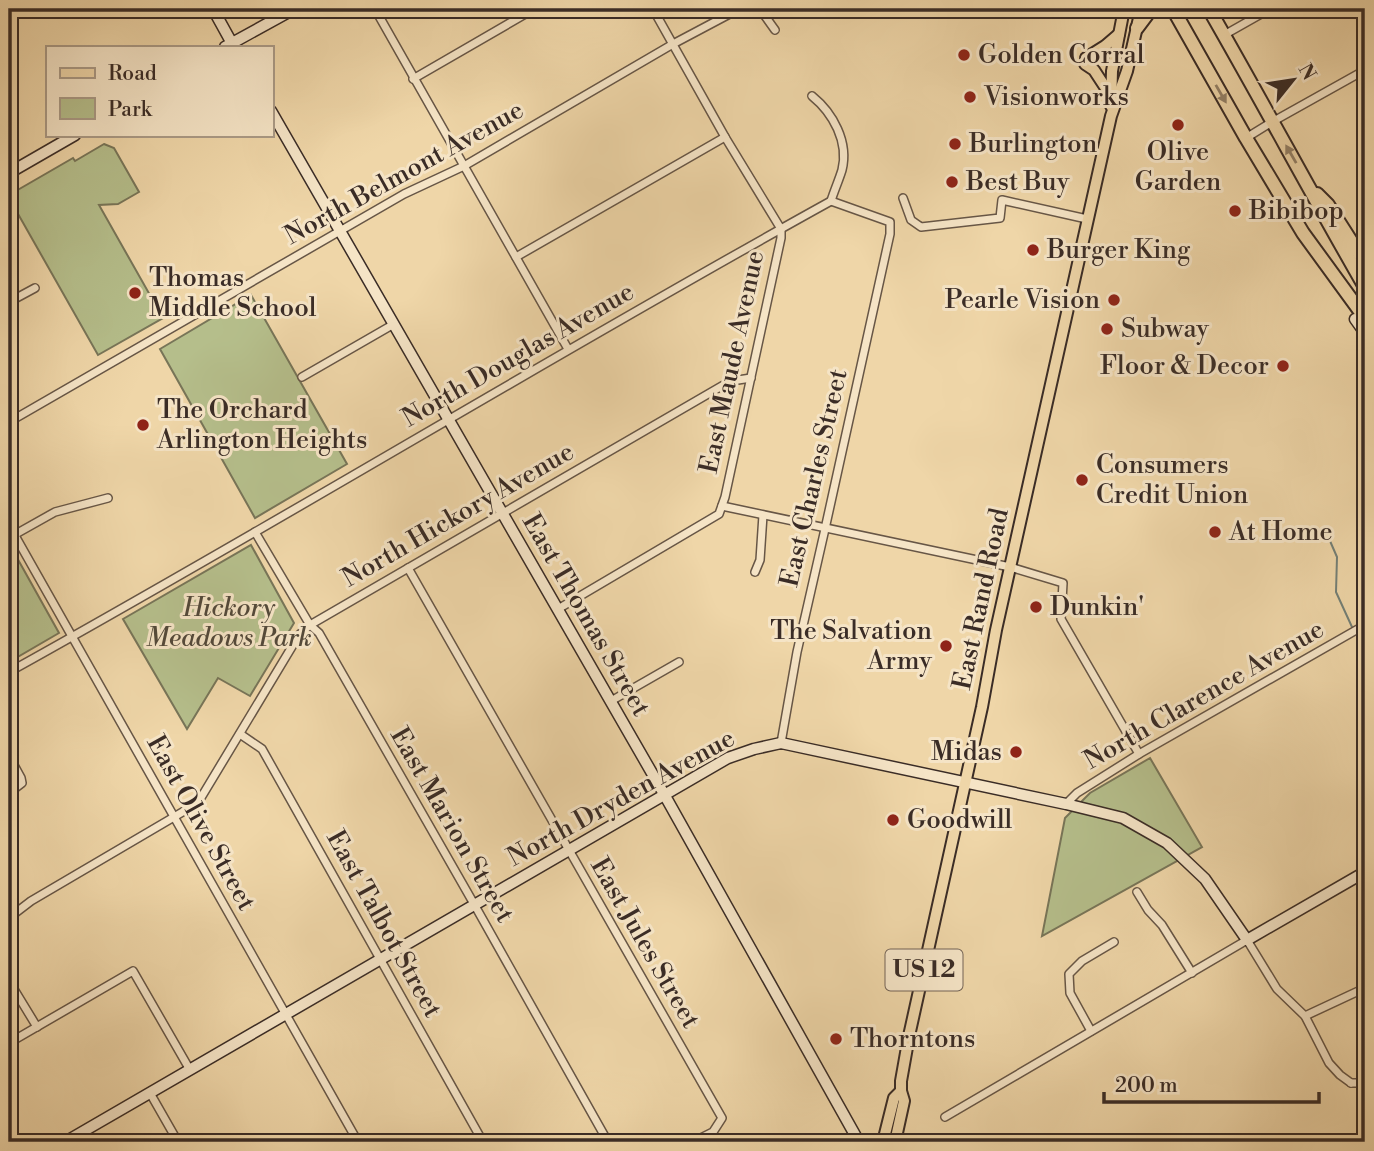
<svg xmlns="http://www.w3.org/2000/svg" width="1374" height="1151" viewBox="0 0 1374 1151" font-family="'Libre Bodoni',serif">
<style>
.green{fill:#b5be8b;stroke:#787558;stroke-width:2}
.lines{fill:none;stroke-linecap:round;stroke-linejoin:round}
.stream{stroke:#748077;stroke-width:2}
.street-casing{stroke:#675646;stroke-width:10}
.secondary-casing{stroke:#3a2c26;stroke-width:13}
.primary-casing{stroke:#3a2c26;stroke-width:14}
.highway-casing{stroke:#3a2c26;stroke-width:16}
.street{stroke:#f5e4c6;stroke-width:7}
.secondary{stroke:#f5e4c6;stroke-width:10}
.primary{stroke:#efd6a8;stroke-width:10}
.highway{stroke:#efd6a8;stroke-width:12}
.oneway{fill:#948167}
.poi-dot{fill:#8f2418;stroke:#f5e4c6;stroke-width:2.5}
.labels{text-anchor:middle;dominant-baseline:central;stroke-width:6;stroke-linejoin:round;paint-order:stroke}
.shield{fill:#f5e4c6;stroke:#726356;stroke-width:2}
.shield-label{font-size:24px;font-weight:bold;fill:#3a2c26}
.poi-label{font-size:26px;fill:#3a2c26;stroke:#f5e4c6;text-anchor:start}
.street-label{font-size:26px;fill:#3a2c26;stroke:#f5e4c6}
.park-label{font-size:26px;font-style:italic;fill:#53493a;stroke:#f5e4c6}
</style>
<rect width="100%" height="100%" fill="#efd6a8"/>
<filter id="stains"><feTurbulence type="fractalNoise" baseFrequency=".00286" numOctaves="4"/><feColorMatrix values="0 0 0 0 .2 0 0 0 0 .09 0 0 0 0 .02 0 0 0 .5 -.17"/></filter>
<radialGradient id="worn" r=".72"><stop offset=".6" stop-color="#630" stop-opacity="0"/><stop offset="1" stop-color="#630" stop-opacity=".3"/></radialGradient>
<g class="green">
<path d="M104 144 114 148 139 192 118 204 99 205 163 318 98 355 9 198V195L73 158 75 161Z"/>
<path d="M251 295 347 464 255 518 160 349Z"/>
<path d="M251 545 294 623 250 696 218 678 187 729 123 619Z"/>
<path d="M11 547 59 633 9 662V549Z"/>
<path d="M1150 758 1202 847 1042 936 1065 818 1090 793Z"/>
</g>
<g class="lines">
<g class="stream">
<path d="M1330 541 1337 557 1336 592 1352 627"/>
<path d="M1360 641 1365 650"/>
</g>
<defs>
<g id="street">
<path d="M375 9 568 349"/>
<path d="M760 9 775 30"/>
<path d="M1224 35 1270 9"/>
<path d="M413 79 534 9"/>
<path d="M812 96C833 113 849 142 842 170 839 180 834 191 831 201"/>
<path d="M1246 138 1272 122 1365 70"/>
<path d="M903 198 911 220 921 227 1000 218 1002 200 1087 219"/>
<path d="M516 257 725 137"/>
<path d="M9 302 35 288"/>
<path d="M302 377 394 324"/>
<path d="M9 422 404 194 464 166 673 44 739 9"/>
<path d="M722 506 1010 567 1063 583 1061 619 1139 754"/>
<path d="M9 525 358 1142"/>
<path d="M255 532 310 625 319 633 474 904 608 1142"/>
<path d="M14 535 55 512 108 498"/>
<path d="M408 568 722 1118 713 1132 693 1142"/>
<path d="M755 572 760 560 763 515"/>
<path d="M558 609 719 514 725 497 781 238V229L725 137 653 9"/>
<path d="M9 672C285 519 554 354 831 201"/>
<path d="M611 701 679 662"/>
<path d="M240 734 262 749 483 1142"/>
<path d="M781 743 797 652 825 529 890 234V222L831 201"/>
<path d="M9 756 21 778 22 783 9 793"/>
<path d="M1066 804 1077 793 1139 754 1365 625"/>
<path d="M1137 892 1148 910 1162 925 1192 973"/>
<path d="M9 920 14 914 31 901 191 807 199 801 299 635 310 625 727 383 738 380 751 378"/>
<path d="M9 981 37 1027"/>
<path d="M1305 1016 1365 988"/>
<path d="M1091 1031 1070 993 1069 974 1082 961 1114 942"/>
<path d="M9 1043 133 971 190 1070"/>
<path d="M1351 1083H1365"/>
<path d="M150 1093 178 1142"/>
<path d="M945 1117 1247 940 1277 989 1305 1016 1329 1063 1340 1075 1351 1083"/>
</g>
<g id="secondary">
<path d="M213 9 234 47"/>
<path d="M225 47 294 9"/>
<path d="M271 111 664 794 859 1142"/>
<path d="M9 173 75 135"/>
<path d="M1355 319 1365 333"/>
<path d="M65 1142 728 758 754 749 781 743 1066 804 1123 818 1167 843 1205 879 1247 940 1365 872"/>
</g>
<g id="primary">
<path d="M1086 58 1105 46 1119 34"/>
<path d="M1085 64 1094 70 1111 96"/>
<path d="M1111 106 1112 71 1124 9"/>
<path d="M883 1142 894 1098 901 1091"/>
<path d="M895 1142 904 1101 901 1091V1081L909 1036 982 707 996 630 1111 116 1127 71 1141 9"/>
</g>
<g id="highway">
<path d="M1173 9 1246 138 1303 233 1365 318"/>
<path d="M1209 9C1262 101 1312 195 1365 287"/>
<path d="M1137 28 1149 12 1153 9"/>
<path d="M1317 194 1328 205 1365 263"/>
</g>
</defs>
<use href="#street" class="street-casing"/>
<use href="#secondary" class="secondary-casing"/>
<use href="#primary" class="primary-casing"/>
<use href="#highway" class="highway-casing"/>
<use href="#street" class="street"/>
<use href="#secondary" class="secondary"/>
<use href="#primary" class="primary"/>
<use href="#highway" class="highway"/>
</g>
<defs><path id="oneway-solid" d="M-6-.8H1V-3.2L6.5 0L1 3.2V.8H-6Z" transform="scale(1.75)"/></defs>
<g class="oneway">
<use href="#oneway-solid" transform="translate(1221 94) rotate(60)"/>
<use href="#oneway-solid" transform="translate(1291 154) rotate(-120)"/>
</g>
<g class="poi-dot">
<circle cx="964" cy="55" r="7"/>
<circle cx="970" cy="97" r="7"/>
<circle cx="1178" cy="125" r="7"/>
<circle cx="955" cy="144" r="7"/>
<circle cx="952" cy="182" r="7"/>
<circle cx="1235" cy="211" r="7"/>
<circle cx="1033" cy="250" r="7"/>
<circle cx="135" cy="293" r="7"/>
<circle cx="1114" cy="300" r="7"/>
<circle cx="1107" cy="329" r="7"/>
<circle cx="1283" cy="366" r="7"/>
<circle cx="143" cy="425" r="7"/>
<circle cx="1082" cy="480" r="7"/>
<circle cx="1215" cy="532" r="7"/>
<circle cx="1036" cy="607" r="7"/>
<circle cx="946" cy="646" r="7"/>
<circle cx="1016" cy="752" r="7"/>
<circle cx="893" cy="820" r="7"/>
<circle cx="836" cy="1039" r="7"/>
</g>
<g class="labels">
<rect class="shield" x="885.5" y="949.5" width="77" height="41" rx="5"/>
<g class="shield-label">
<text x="924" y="970">US 12</text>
</g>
<g class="poi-label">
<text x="978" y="55">Golden Corral</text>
<text x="984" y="97">Visionworks</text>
<text x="969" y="144">Burlington</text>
<text x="1178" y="152" text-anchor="middle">Olive<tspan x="1178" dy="30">Garden</tspan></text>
<text x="966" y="182">Best Buy</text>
<text x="1249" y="211">Bibibop</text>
<text x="1047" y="250">Burger King</text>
<text x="149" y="278">Thomas<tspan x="149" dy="30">Middle School</tspan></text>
<text x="1100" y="300" text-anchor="end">Pearle Vision</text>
<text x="1121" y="329">Subway</text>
<text x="1269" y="366" text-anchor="end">Floor &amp; Decor</text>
<text x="157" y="410">The Orchard<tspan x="157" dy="30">Arlington Heights</tspan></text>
<text x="1096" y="465">Consumers<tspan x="1096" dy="30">Credit Union</tspan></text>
<text x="1229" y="532">At Home</text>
<text x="1050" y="607">Dunkin'</text>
<text x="932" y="631" text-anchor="end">The Salvation<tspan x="932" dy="30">Army</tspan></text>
<text x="1002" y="752" text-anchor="end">Midas</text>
<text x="907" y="820">Goodwill</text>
<text x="850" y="1039">Thorntons</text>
</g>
<g class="street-label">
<text transform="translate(404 173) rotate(-29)">North Belmont Avenue</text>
<text transform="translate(518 355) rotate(-30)">North Douglas Avenue</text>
<text transform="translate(732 362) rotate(-78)">East Maude Avenue</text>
<text transform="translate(814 478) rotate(-77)">East Charles Street</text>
<text transform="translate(458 515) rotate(-30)">North Hickory Avenue</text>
<text transform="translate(981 599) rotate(-78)">East Rand Road</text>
<text transform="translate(586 615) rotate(60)">East Thomas Street</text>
<text transform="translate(1204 695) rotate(-30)">North Clarence Avenue</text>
<text transform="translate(621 798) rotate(-29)">North Dryden Avenue</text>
<text transform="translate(201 823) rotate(61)">East Olive Street</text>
<text transform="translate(452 825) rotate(60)">East Marion Street</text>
<text transform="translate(384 924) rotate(61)">East Talbot Street</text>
<text transform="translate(645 943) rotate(60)">East Jules Street</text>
</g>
<g class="park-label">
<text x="229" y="608">Hickory<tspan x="229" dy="30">Meadows Park</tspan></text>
</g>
</g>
<rect width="1374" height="1151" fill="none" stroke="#efd6a8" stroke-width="35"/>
<rect x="10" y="10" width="1353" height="1130" fill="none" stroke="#3a2c26" stroke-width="3.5"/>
<rect x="18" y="18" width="1339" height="1116" fill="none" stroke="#3a2c26" stroke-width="2"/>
<rect x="46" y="46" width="228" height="91" fill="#f5e4c6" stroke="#aa9a86" stroke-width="2"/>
<rect x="60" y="68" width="35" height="10" fill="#efd6a8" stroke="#aa9a86" stroke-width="2"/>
<text x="108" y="80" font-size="21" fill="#3a2c26">Road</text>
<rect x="60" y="98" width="35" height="21" fill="#b5be8b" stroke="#aa9a86" stroke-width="2"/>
<text x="108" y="116" font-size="21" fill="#3a2c26">Park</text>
<g transform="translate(1293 80) rotate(60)" stroke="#f5e4c6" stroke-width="5" paint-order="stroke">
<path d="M0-5L12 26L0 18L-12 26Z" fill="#3a2c26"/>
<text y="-10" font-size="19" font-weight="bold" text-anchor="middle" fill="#3a2c26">N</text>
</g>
<path d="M1104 1092v10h215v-10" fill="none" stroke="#3a2c26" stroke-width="3.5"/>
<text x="1115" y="1092" font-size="21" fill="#3a2c26" stroke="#f5e4c6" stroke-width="5" paint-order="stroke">200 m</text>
<rect width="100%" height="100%" filter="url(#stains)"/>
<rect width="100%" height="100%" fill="url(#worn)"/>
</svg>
